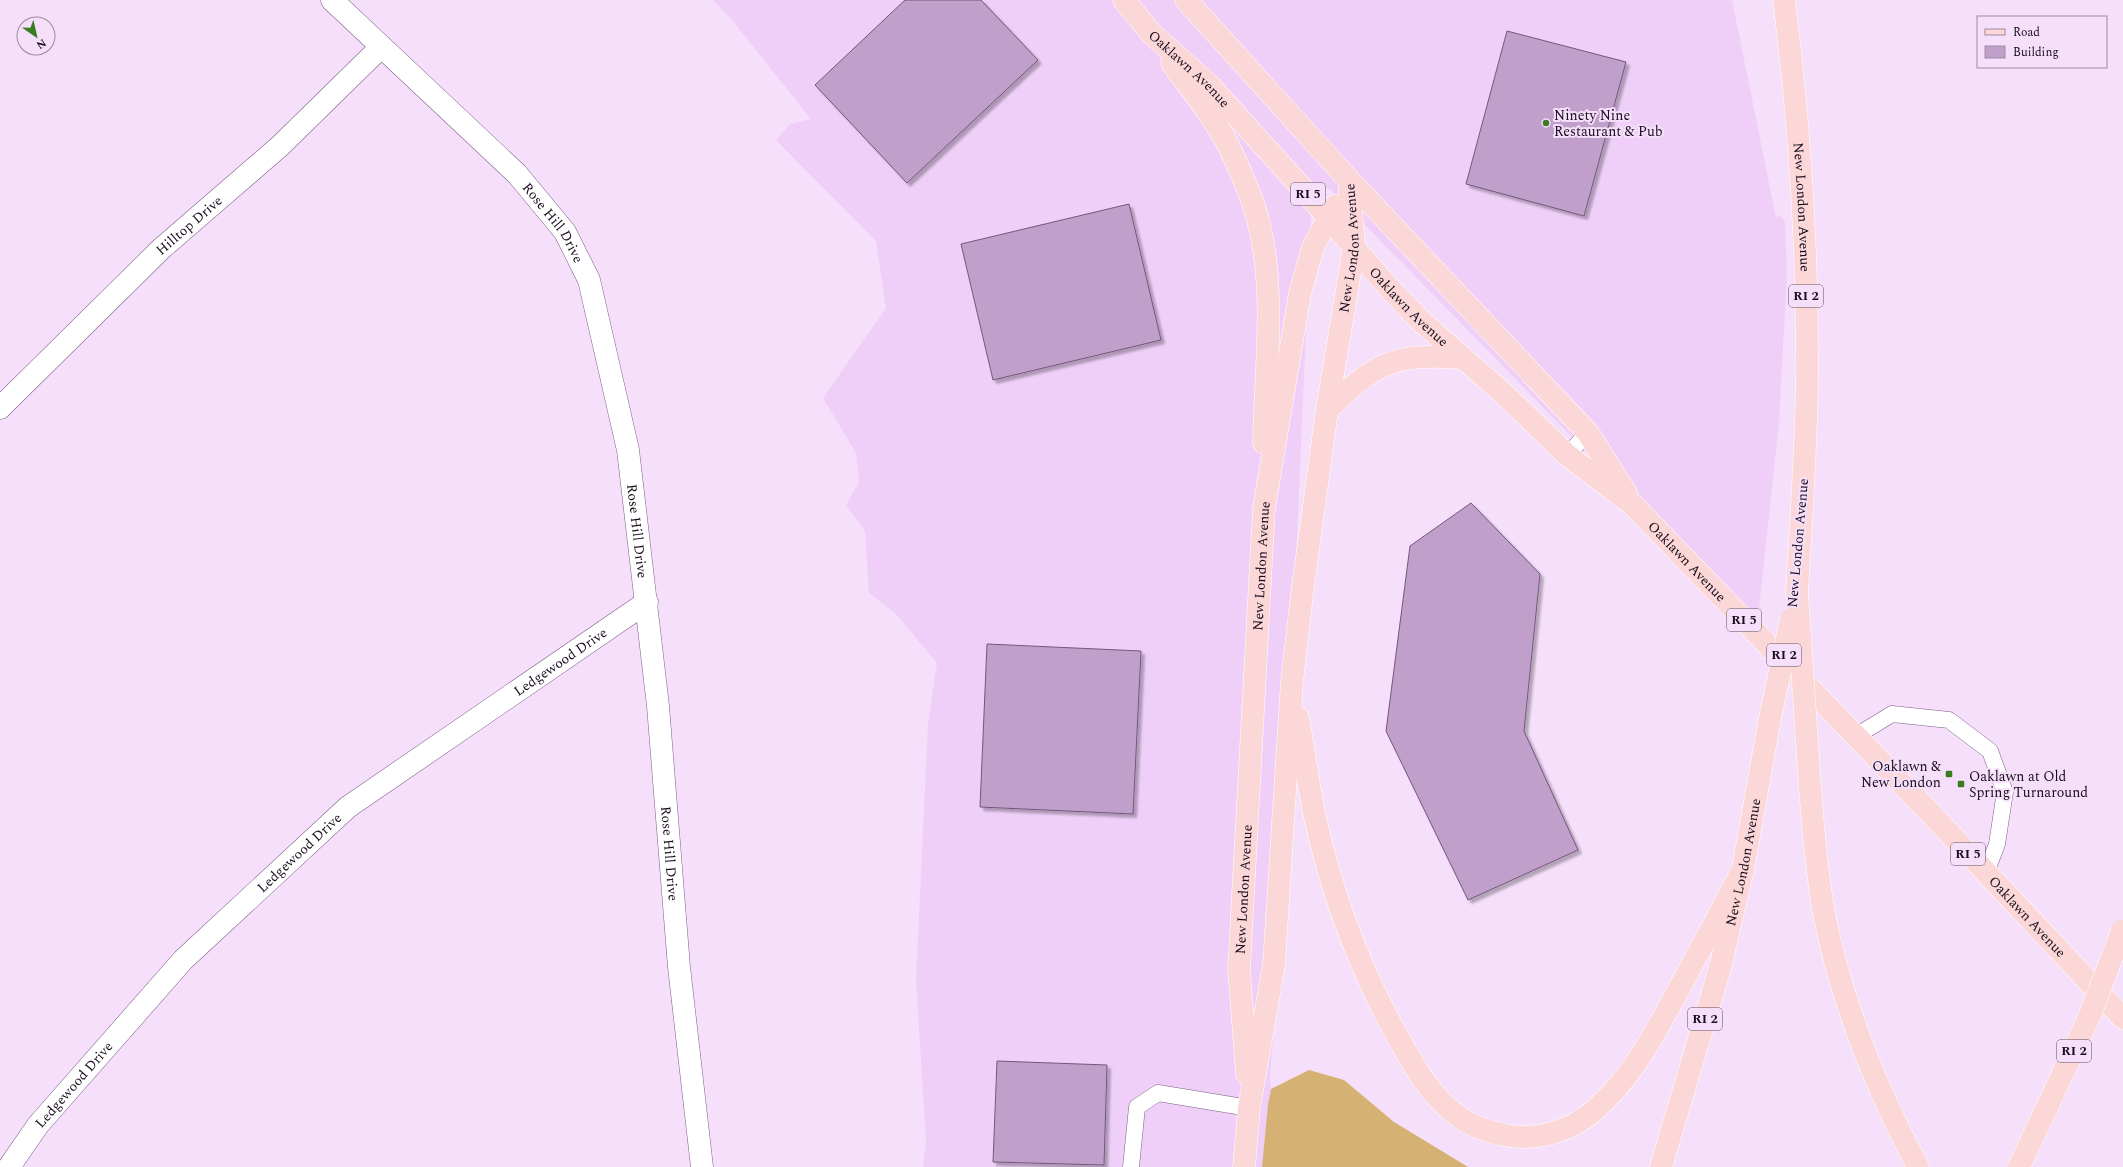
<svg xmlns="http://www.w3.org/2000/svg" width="2123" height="1167" viewBox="0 0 2123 1167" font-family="Spectral,serif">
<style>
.built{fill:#efcff8}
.forest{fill:#d6b174}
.building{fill:#c09fca;stroke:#75567d;filter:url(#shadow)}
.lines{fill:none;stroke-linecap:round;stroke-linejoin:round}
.service-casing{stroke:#7d5e85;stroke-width:17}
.minor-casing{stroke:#7d5e85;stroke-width:23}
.primary-casing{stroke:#fff;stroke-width:23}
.service{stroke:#fff;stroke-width:16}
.minor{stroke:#fff;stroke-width:22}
.primary{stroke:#fbd7d7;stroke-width:22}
.primary-bridge-casing{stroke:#fff;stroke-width:23;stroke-linecap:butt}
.primary-bridge{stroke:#fbd7d7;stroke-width:22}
.poi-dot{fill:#397d20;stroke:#f5dffb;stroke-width:1.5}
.labels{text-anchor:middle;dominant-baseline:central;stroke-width:4;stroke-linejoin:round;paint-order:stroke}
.shield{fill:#f5dffb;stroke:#5b4c5f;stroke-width:1}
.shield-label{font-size:13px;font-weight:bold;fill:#190d1c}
.street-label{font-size:14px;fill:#190d1c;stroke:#f5dffb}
.poi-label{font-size:14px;fill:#190d1c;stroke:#f5dffb;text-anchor:start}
</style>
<defs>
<filter id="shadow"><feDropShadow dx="3.5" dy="3.5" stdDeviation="1" flood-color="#0004"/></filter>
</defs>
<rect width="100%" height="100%" fill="#f5dffb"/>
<path class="built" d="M713 0H1732L1776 218 1780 215 1785 222 1787 274 1779 422 1768 526 1759 609 1751 614 1737 606 1331 190 1317 182 1311 214 1278 979 1270 1075 1271 1089 1268 1104 1262 1167H923L926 1141 916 980 928 724 937 663 896 614 869 593 865 531 846 505 859 482 856 453 823 398 886 308 876 241 776 140 790 124 811 119 732 20Z"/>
<path class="forest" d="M1309 1070 1344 1080 1394 1122 1468 1167H1262L1268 1104 1271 1089Z"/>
<g class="building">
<path d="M905 0H981L1038 60 907 183 815 85Z"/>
<path d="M1507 31 1626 62 1584 216 1466 184Z"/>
<path d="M1129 204 1161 340 993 380 961 244Z"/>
<path d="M1471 503 1540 574 1524 731 1578 850 1468 900 1386 731 1410 546Z"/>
<path d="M987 644 1141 651 1133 814 980 807Z"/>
<path d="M997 1061 1107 1065 1104 1165 993 1162Z"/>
</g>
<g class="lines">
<defs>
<g id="service">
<path d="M1567 455 1588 433"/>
<path d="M1856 736 1892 714 1949 720 1990 751 2005 792 1997 844 1986 873"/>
<path d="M1131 1167 1137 1107 1158 1093 1249 1108"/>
</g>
<g id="minor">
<path id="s1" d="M332 0 517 174 565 232 589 280 628 450 658 706 679 967 702 1167"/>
<path id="s2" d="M0 408 161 249 280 146 381 47"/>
<path id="s3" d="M9 1167 38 1125 183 960 348 807 647 602"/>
</g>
<g id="primary">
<path id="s4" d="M1124 0 1151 33 1209 85 1311 198 1390 289 1422 322 1504 394 1567 455 1633 505 1934 817 2123 1018"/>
<path d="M1186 0 1349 180 1588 433 1626 493"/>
<path id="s5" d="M1784 0C1800 126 1808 253 1807 381 1806 451 1801 522 1797 592"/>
<path d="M1172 63C1192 91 1215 118 1230 149 1240 170 1251 194 1257 216 1277 290 1265 368 1264 443"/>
<path d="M1327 410C1376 363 1392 353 1461 358"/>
<path d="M1298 718C1304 751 1308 784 1315 817 1332 895 1361 972 1400 1041 1415 1068 1432 1098 1458 1116 1472 1127 1493 1133 1510 1136 1541 1140 1572 1130 1595 1110 1634 1076 1657 1029 1681 985 1702 946 1723 908 1743 869"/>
<path d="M1808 757C1811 807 1815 858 1823 908 1840 999 1875 1086 1918 1167"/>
<path id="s6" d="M1247 1074 1239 969 1264 508 1300 293 1313 247 1335 206"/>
<path id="s7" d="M1244 1167 1249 1108 1274 964 1292 681 1302 594 1327 410 1354 248 1349 180"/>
<path id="s8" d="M1661 1167 1720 968 1743 869 1770 718"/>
</g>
</defs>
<use href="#service" class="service-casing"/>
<use href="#minor" class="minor-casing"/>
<use href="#primary" class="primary-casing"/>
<use href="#service" class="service"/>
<use href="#minor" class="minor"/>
<use href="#primary" class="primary"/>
<defs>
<g id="primary-bridge">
<path d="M1797 592 1808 757"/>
<path d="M1770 718 1791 619"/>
<path d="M2019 1167 2090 1015 2122 931"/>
</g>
</defs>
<use href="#primary-bridge" class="primary-bridge-casing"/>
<use href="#primary-bridge" class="primary-bridge"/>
</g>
<g class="poi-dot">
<circle cx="1546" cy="123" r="4"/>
<rect x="1945" y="770" width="8" height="8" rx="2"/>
<rect x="1957" y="780" width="8" height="8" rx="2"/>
</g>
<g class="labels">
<g class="shield">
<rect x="1291" y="183" width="34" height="22" rx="3"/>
<rect x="1789" y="285" width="34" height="22" rx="3"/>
<rect x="1727" y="609" width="34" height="22" rx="3"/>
<rect x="1767" y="644" width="34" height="22" rx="3"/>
<rect x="1951" y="843" width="34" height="22" rx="3"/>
<rect x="1688" y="1008" width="34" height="22" rx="3"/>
<rect x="2057" y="1040" width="34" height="22" rx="3"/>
</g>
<g class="shield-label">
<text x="1308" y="194">RI 5</text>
<text x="1806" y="296">RI 2</text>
<text x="1744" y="620">RI 5</text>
<text x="1784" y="655">RI 2</text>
<text x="1968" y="854">RI 5</text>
<text x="1705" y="1019">RI 2</text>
<text x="2074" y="1051">RI 2</text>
</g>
<g class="street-label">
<text stroke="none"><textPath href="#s4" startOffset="95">Oaklawn Avenue</textPath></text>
<text stroke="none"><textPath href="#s5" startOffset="208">New London Avenue</textPath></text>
<text stroke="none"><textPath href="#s1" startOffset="315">Rose Hill Drive</textPath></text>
<text stroke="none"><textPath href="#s2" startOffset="263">Hilltop Drive</textPath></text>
<text stroke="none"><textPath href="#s7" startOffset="926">New London Avenue</textPath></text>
<text stroke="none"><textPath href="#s4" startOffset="419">Oaklawn Avenue</textPath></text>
<text stroke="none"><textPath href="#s1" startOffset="639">Rose Hill Drive</textPath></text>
<text transform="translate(1798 543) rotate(-85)">New London Avenue</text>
<text stroke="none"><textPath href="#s4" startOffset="797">Oaklawn Avenue</textPath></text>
<text stroke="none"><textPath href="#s6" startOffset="509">New London Avenue</textPath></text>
<text stroke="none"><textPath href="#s3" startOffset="753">Ledgewood Drive</textPath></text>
<text stroke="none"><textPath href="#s3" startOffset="429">Ledgewood Drive</textPath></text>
<text stroke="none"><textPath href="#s1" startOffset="963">Rose Hill Drive</textPath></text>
<text stroke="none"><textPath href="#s8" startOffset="316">New London Avenue</textPath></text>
<text stroke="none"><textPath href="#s6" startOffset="185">New London Avenue</textPath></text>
<text stroke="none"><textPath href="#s4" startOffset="1289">Oaklawn Avenue</textPath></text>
<text stroke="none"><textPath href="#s3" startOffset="105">Ledgewood Drive</textPath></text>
</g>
<g class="poi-label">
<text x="1554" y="115">Ninety Nine<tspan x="1554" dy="16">Restaurant &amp; Pub</tspan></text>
<text x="1941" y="766" text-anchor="end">Oaklawn &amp;<tspan x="1941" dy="16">New London</tspan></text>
<text x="1969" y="776">Oaklawn at Old<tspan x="1969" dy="16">Spring Turnaround</tspan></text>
</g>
</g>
<rect x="1977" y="16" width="130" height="52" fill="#f5dffb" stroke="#9d8ba2"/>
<rect x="1985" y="29" width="20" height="6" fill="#fbd7d7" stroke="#9d8ba2"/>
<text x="2013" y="36" font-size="12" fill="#190d1c">Road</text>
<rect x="1985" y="46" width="20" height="12" fill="#c09fca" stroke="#9d8ba2"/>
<text x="2013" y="56" font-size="12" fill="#190d1c">Building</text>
<g transform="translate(36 36) rotate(146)"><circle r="19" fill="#f5dffb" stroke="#9d8ba2"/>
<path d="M0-3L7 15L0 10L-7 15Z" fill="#397d20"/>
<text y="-6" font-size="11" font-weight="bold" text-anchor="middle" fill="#190d1c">N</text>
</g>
</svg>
